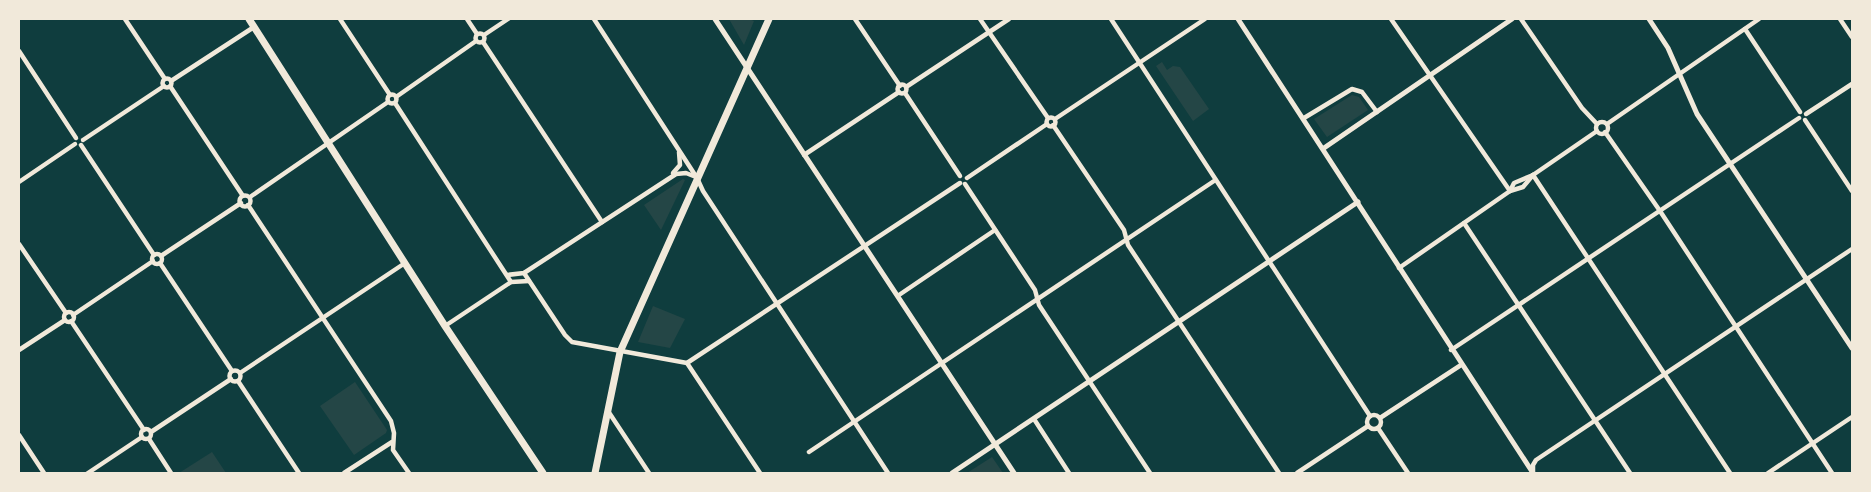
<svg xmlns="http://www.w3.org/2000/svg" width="1871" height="492" viewBox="0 0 1871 492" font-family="'Times New Roman',serif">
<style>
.green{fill:#244646}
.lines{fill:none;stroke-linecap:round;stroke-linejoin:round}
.minor{stroke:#f1e9da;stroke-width:4.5}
.tertiary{stroke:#f1e9da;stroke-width:5}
.primary{stroke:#f1e9da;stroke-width:7}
</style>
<rect width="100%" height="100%" fill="#0f3d3e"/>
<g class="green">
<path d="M729 19H749L754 21 744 45Z"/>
<path d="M1162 62 1167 70 1173 66 1180 67 1209 109 1193 121 1156 66Z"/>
<path d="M1352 95 1359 97 1368 110 1327 137 1314 119Z"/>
<path d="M683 179 685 180 661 230 644 205Z"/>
<path d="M653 306 685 319 670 348 638 342Z"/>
<path d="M355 382 387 430 386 433 354 455 320 406Z"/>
<path d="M212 452 226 473H179Z"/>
<path d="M992 457 1003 473H967Z"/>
</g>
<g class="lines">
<g class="minor">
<path d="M125 19 165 79"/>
<path d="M340 19 390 95"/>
<path d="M467 19 477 34"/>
<path d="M594 19 697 178 703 191 888 473"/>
<path d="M855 19 900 86"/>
<path d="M980 19 1048 118"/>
<path d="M1111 19 1370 416"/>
<path d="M1391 19 1510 191"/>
<path d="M1521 19 1582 108 1597 124"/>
<path d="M1840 19 1852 37"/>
<path d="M1745 29 1800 112"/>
<circle cx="480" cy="38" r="4.5"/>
<path d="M484 35 508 19"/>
<path d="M483 42 602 222"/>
<path d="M19 51 76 138"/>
<circle cx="167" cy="83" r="4.5"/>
<path d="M171 81 254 27"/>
<circle cx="902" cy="89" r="4.5"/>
<path d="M170 86 243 196"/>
<path d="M906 87 1009 19"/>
<path d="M905 93 960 176"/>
<circle cx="392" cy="99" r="4.5"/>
<path d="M396 97 476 41"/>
<path d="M395 103 511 282"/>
<path d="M1806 114 1852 84"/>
<circle cx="1051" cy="122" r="4.5"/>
<path d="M1304 118 1352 89 1362 92 1377 112"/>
<path d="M1055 119 1205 19"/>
<path d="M1805 120 1852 191"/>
<circle cx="1602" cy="128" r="6"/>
<path d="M1607 124 1759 19"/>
<path d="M1053 125 1124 230 1128 245 1279 473"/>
<path d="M1605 132 1660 211 1832 473"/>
<path d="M83 140 164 86"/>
<path d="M81 145 154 255"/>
<path d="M804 155 899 92"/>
<path d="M673 173 680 165 679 152"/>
<path d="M1533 175 1730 473"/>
<path d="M967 178 1047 124"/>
<path d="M19 182 75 144"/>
<path d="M965 184 1035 290 1039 305 1150 473"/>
<path d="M1510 191 1514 183 1533 175 1597 131"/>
<circle cx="245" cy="201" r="5.5"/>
<path d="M250 197 388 102"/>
<path d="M248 205 391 421 394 433 393 450 409 473"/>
<path d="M1464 223 1630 473"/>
<path d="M19 244 66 313"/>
<circle cx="157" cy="259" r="5"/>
<path d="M161 256 241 203"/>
<path d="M160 263 232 371"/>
<path d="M1399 268 1510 191 1523 187 1533 175"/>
<path d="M524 273 565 335 572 342 687 363 960 183"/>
<path d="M507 275 524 273 676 174 686 173 696 177"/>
<path d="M899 295 995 230"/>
<circle cx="69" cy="317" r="5"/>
<path d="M73 315 153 261"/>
<path d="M71 321 144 430"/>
<path d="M445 326 511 282 529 281"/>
<path d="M19 350 65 320"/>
<path d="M1451 350 1799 118"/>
<path d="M687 363 760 473"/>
<circle cx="235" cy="376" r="5.5"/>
<path d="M240 373 405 263"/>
<path d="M238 381 299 473"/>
<path d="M608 411 649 473"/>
<circle cx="1374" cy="422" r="7"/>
<path d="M1380 418 1461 365"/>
<path d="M1034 419 1069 473"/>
<path d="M1378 428 1408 473"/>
<circle cx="146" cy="434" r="5"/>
<path d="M151 432 231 379"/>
<path d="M19 435 44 473"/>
<path d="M149 439 171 473"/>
<path d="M809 452 1214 181"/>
<path d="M1533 472V465L1536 460 1852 249"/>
<path d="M88 473 142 437"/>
<path d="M344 473 392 442"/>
<path d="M1297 473 1368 426"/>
<path d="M1768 473 1852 417"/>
</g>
<g class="tertiary">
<path d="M715 19 1014 473"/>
<path d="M1238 19 1533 473"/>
<path d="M1649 19 1668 48 1697 114 1852 348"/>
<path d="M1324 148 1512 19"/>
<path d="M952 473 1358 202"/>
</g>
<g class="primary">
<path d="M249 19 445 326 543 473"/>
<path d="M595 473 620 352 769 19"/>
</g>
</g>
<rect width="1871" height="492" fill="none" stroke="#f1e9da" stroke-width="40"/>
</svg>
